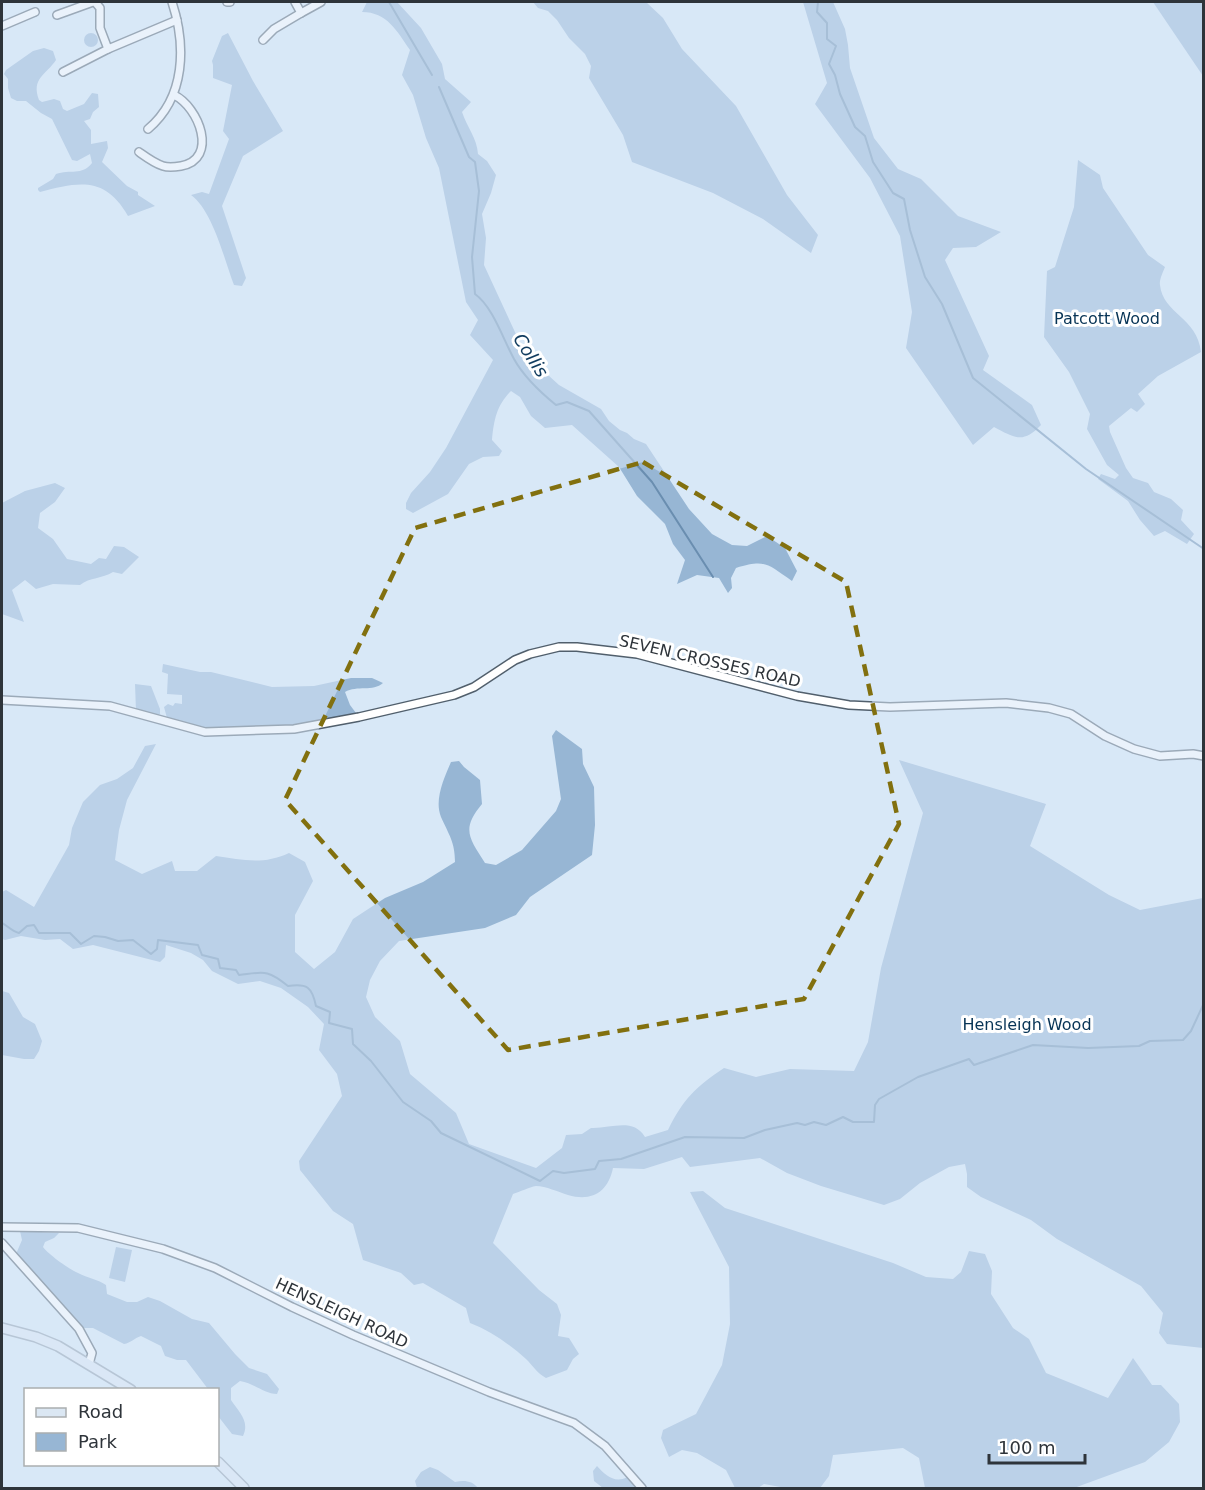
<svg xmlns="http://www.w3.org/2000/svg" width="1205" height="1490" viewBox="0 0 1205 1490" font-family="'DejaVu Sans',sans-serif">
<style>
.green{fill:#97b6d4}
.lines{fill:none;stroke-linecap:round;stroke-linejoin:round}
.stream{stroke:#6a8eb0;stroke-width:2}
.minor-casing{stroke:#515f6c;stroke-width:10}
.major-casing{stroke:#8f9ead;stroke-width:12}
.minor{stroke:#fff;stroke-width:7}
.major{stroke:#dbe7f3;stroke-width:9}
.marked{fill:none;stroke:#82700f;stroke-width:4.5;stroke-dasharray:12 8;stroke-linejoin:round}
.labels{text-anchor:middle;dominant-baseline:central;stroke-width:6;stroke-linejoin:round;paint-order:stroke}
.park-label{font-size:16px;fill:#063355;stroke:#fff}
.street-label{font-size:16px;fill:#2e343a;stroke:#fff}
.water-label{font-size:18px;font-style:italic;fill:#113c5f;stroke:#fff}
</style>
<rect width="100%" height="100%" fill="#d8e8f7"/>
<g class="green">
<path d="M367 2H397L421 28 442 64 445 79 471 102 462 112C467 127 477 138 478 154L487 161 496 175 491 193 482 214 486 238 484 265 521 345 528 352 542 361 548 375 559 385 601 409 609 421 620 430 627 433 634 439 646 444 689 509 712 534 732 545 747 546 767 536 785 548 797 571 792 581C767 564 766 559 736 568L731 578 732 588 728 593 719 578 697 575 677 584 685 560 673 544 665 524 637 496 619 467 572 425 545 428 531 416 520 397 511 391C497 405 494 419 492 440L502 451 499 456 483 457 469 464 448 494 413 513 406 509V503L411 493 430 472 446 448 493 360 470 335 478 320 466 302 439 168 426 138 413 95 402 75 410 50C397 31 387 12 362 12Z"/>
<path d="M533 2H646L663 18 682 49 736 106 787 195 818 235 811 253 763 219 713 193 632 162 623 135 589 78 591 66 585 54 569 38 557 20 548 11 538 8Z"/>
<path d="M803 2H833L845 29 848 45 850 68 874 138 898 169 921 179 958 216 1001 232 976 247 953 248 945 260 989 356 983 370 1032 405 1041 425C1023 444 1015 438 994 427L973 445 906 348 912 312 900 236 870 178 815 104 827 83Z"/>
<path d="M1153 2H1203V76Z"/>
<path d="M228 33 253 81 283 131 243 156 222 206 246 278 242 286 234 285C224 259 213 211 191 195L202 192 209 194 229 139 223 131 232 85 213 78V65L212 61 222 36Z"/>
<circle cx="91" cy="40" r="7"/>
<path d="M44 48 53 51 56 60C46 75 31 78 39 100L42 102 54 99 60 101 63 109 67 111 84 104 92 93 98 94 99 107 93 112 90 119 84 121 91 130V144L107 141 108 148 102 162 127 186 138 192V195L155 206 128 216C105 176 79 182 40 192L38 190V188L53 179 56 174C70 169 82 176 92 163L90 154 77 161 72 160 52 119 41 113 26 101H17L11 98 8 88V79L4 74 6 70 33 51Z"/>
<path d="M1078 160 1100 175 1103 188 1148 255 1165 267C1163 272 1159 280 1160 285 1163 314 1197 317 1201 352L1158 376 1138 394 1145 404 1137 412 1131 408 1109 426 1110 432 1126 468 1133 478 1148 483 1154 492 1171 499 1183 510 1181 520 1194 534 1187 544 1165 531 1154 536 1140 520 1128 501 1098 479 1101 474 1115 479 1119 475 1107 465 1087 429 1090 414 1069 372 1044 337 1047 271 1055 267 1074 207Z"/>
<path d="M55 483 65 488 55 502 40 513 38 528 53 539 67 559 91 564 99 558 106 559 114 546 124 547 139 557 122 574 113 572C102 579 90 577 80 585L53 584 36 589 25 580 12 590 24 622 2 614V503L25 491Z"/>
<path d="M163 664 200 672H211L272 687 314 686 351 678H372L383 683C373 692 357 685 345 692L350 705 356 713 354 715 306 725 207 729 167 718 164 707 168 704 173 706 175 703 182 704V695L167 694 168 674 162 672Z"/>
<path d="M135 684 151 686 160 709V714L157 716 136 711Z"/>
<path d="M556 730 582 749 583 764 594 787 595 825 592 855 530 897 516 915 485 928 399 941 380 961 370 980 366 997 375 1017 400 1041 410 1074 456 1113 469 1144 536 1168 562 1148 566 1135 582 1134 591 1128C610 1129 633 1117 645 1137L668 1130C683 1099 696 1087 724 1068L756 1077 790 1069 854 1071 868 1042 881 968 923 813 899 760 1046 804 1030 846 1109 895 1140 910 1203 898V1348L1167 1344 1159 1333 1163 1313 1141 1286 1057 1239 1031 1220 981 1197 967 1187V1174L965 1164 949 1167 920 1183 900 1199 884 1205 821 1186 787 1173 760 1158 690 1167 682 1157 644 1169 613 1168C608 1192 592 1202 568 1195 558 1192 546 1186 536 1186 529 1187 520 1192 513 1194L493 1243 539 1290 557 1304 561 1315 558 1336 569 1338 579 1354 573 1359 567 1370 546 1378C537 1373 533 1366 526 1359 509 1344 491 1331 470 1323L466 1308 423 1283 414 1285 401 1273 363 1260 353 1224 333 1211 300 1170 299 1161 342 1096 337 1074 319 1050 324 1024 308 1007 281 988 260 981 238 984 212 971 203 960 191 953 166 945 165 957 160 962 93 945 73 949 60 939 45 940 21 936 5 940 2 939V892L6 890 34 907 69 845 72 828 83 802 100 785 117 779 133 768 145 746 156 744 127 800 119 830 115 860 142 874 172 861 175 871H197L216 856C242 860 264 865 289 853L305 862 313 881 295 915V952L314 969 335 952 353 919 385 898 423 882 455 862C455 842 449 835 441 817 434 800 444 778 451 762L459 761 464 767 480 780 482 804C461 829 469 838 485 863L496 865 522 850 556 811 561 799 552 736Z"/>
<path d="M2 991 9 993 23 1017 35 1024 42 1041 39 1051 34 1059H24L2 1055Z"/>
<path d="M703 1191 725 1208 893 1263 926 1277 953 1279 961 1272 969 1251 985 1254 992 1271 991 1294 1013 1328 1029 1339 1046 1373 1108 1398 1133 1358 1152 1385H1161L1179 1404 1180 1422 1169 1442 1145 1462 1074 1488H925L919 1458 903 1448 833 1455 829 1476 820 1488H786L764 1484 758 1488H735L726 1470 697 1453 682 1450 669 1457 661 1438 663 1430 696 1414 722 1365 730 1324 729 1267 690 1192Z"/>
<path d="M20 1231 59 1233 54 1238 45 1242 43 1247C49 1255 69 1269 78 1273 88 1278 97 1279 106 1285L107 1294 127 1302H137L148 1297 160 1301 192 1319 209 1323 235 1354 249 1368 267 1374 279 1389 277 1394C264 1394 254 1383 240 1381L231 1388V1400C239 1412 250 1421 243 1436L232 1434 218 1416V1390L208 1389 186 1360H177L165 1356 161 1346 141 1336C134 1338 131 1343 124 1344L93 1328H84L16 1254 22 1240Z"/>
<path d="M116 1247 132 1250 125 1282 109 1278Z"/>
<path d="M597 1466C605 1475 615 1484 627 1477L638 1488H603L594 1481 593 1471Z"/>
<path d="M430 1467 438 1470 455 1482C465 1480 472 1481 478 1488H417L415 1481 421 1472Z"/>
</g>
<g class="lines">
<g class="stream">
<path d="M389 2 432 75"/>
<path d="M818 2 817 12 827 23V39L836 46 829 64 835 75 840 94 855 127 865 136 873 162 893 193 904 199 910 230 925 277 942 304 973 378 1086 469 1204 549"/>
<path d="M439 87 469 157 475 162 479 191 472 257 475 294C493 307 503 339 514 359 524 377 540 392 556 405L567 402 589 411 652 482 713 577"/>
<path d="M2 923C8 926 11 931 19 933L27 926 34 925 39 933H70L81 944 94 936 105 937 118 941 133 940 151 954 157 949 158 940 198 945 202 955 218 959 220 968 236 970 239 975C264 972 267 969 288 986 307 983 312 987 316 1006L330 1012 329 1023 352 1029 353 1044 371 1061 403 1102 431 1121 441 1133 540 1181 553 1171 564 1173 595 1169 599 1161 621 1159 685 1137 744 1138 765 1130 797 1123 805 1125 814 1122 826 1125 843 1117 853 1122H874L875 1105 879 1099 918 1077 969 1059 974 1065 1033 1045 1088 1048 1139 1046 1150 1041 1183 1040 1191 1031 1204 1003"/>
</g>
<defs>
<g id="minor">
<path d="M227 2H230"/>
<path d="M301 13 321 2"/>
<path d="M57 15 93 2"/>
<path d="M2 26 35 12"/>
<path d="M263 40 274 29 301 13 295 2"/>
<path d="M108 49 177 20"/>
<path d="M63 72 108 49 100 28V8L95 2"/>
<path d="M148 129C186 97 186 45 172 2"/>
<path d="M139 152C146 157 154 163 163 166 169 168 175 167 181 166 219 159 199 107 174 95"/>
<path d="M2 700 110 706 205 732 294 729 359 717 454 695 474 687 515 660 530 654 559 647H577L637 654 797 696 849 705 890 707 1006 703 1049 708 1071 714 1105 736 1134 749 1160 756 1193 754 1204 756"/>
<path d="M2 1227 78 1228 163 1249 215 1268 292 1307 353 1335 489 1392 574 1423 605 1446 642 1488"/>
<path d="M2 1243 79 1329 92 1353 89 1364"/>
</g>
<g id="major">
<path d="M2 1328 36 1337 58 1346 131 1390"/>
<path d="M218 1462 244 1488"/>
</g>
</defs>
<use href="#minor" class="minor-casing"/>
<use href="#major" class="major-casing"/>
<use href="#minor" class="minor"/>
<use href="#major" class="major"/>
</g>
<path d="M0 0H1205V1490H0ZM643 462 846 582 899 824 804 999 508 1050 285 800 415 528Z" fill="#d8e8f7" fill-opacity=".55" fill-rule="evenodd"/>
<path class="marked" d="M643 462 846 582 899 824 804 999 508 1050 285 800 415 528Z"/>
<g class="labels">
<g class="park-label">
<text x="1107" y="318">Patcott Wood</text>
<text x="1027" y="1024">Hensleigh Wood</text>
</g>
<g class="street-label">
<text transform="translate(710 661) rotate(13)">SEVEN CROSSES ROAD</text>
<text transform="translate(342 1313) rotate(25)">HENSLEIGH ROAD</text>
</g>
<g class="water-label">
<text transform="translate(531 355) rotate(57)">Collis</text>
</g>
</g>
<rect width="1205" height="1490" fill="none" stroke="#2e343a" stroke-width="6"/>
<rect x="24" y="1388" width="195" height="78" fill="#ffffff" stroke="#abaeb0" stroke-width="1.5"/>
<rect x="36" y="1408" width="30" height="9" fill="#dbe7f3" stroke="#abaeb0" stroke-width="1.5"/>
<text x="78" y="1418" font-size="18" fill="#2e343a">Road</text>
<rect x="36" y="1433" width="30" height="18" fill="#97b6d4" stroke="#abaeb0" stroke-width="1.5"/>
<text x="78" y="1448" font-size="18" fill="#2e343a">Park</text>
<path d="M989 1454v9h96v-9" fill="none" stroke="#2e343a" stroke-width="3"/>
<text x="998" y="1454" font-size="18" fill="#2e343a" stroke="#ffffff" stroke-width="4.5" paint-order="stroke">100 m</text>
</svg>
